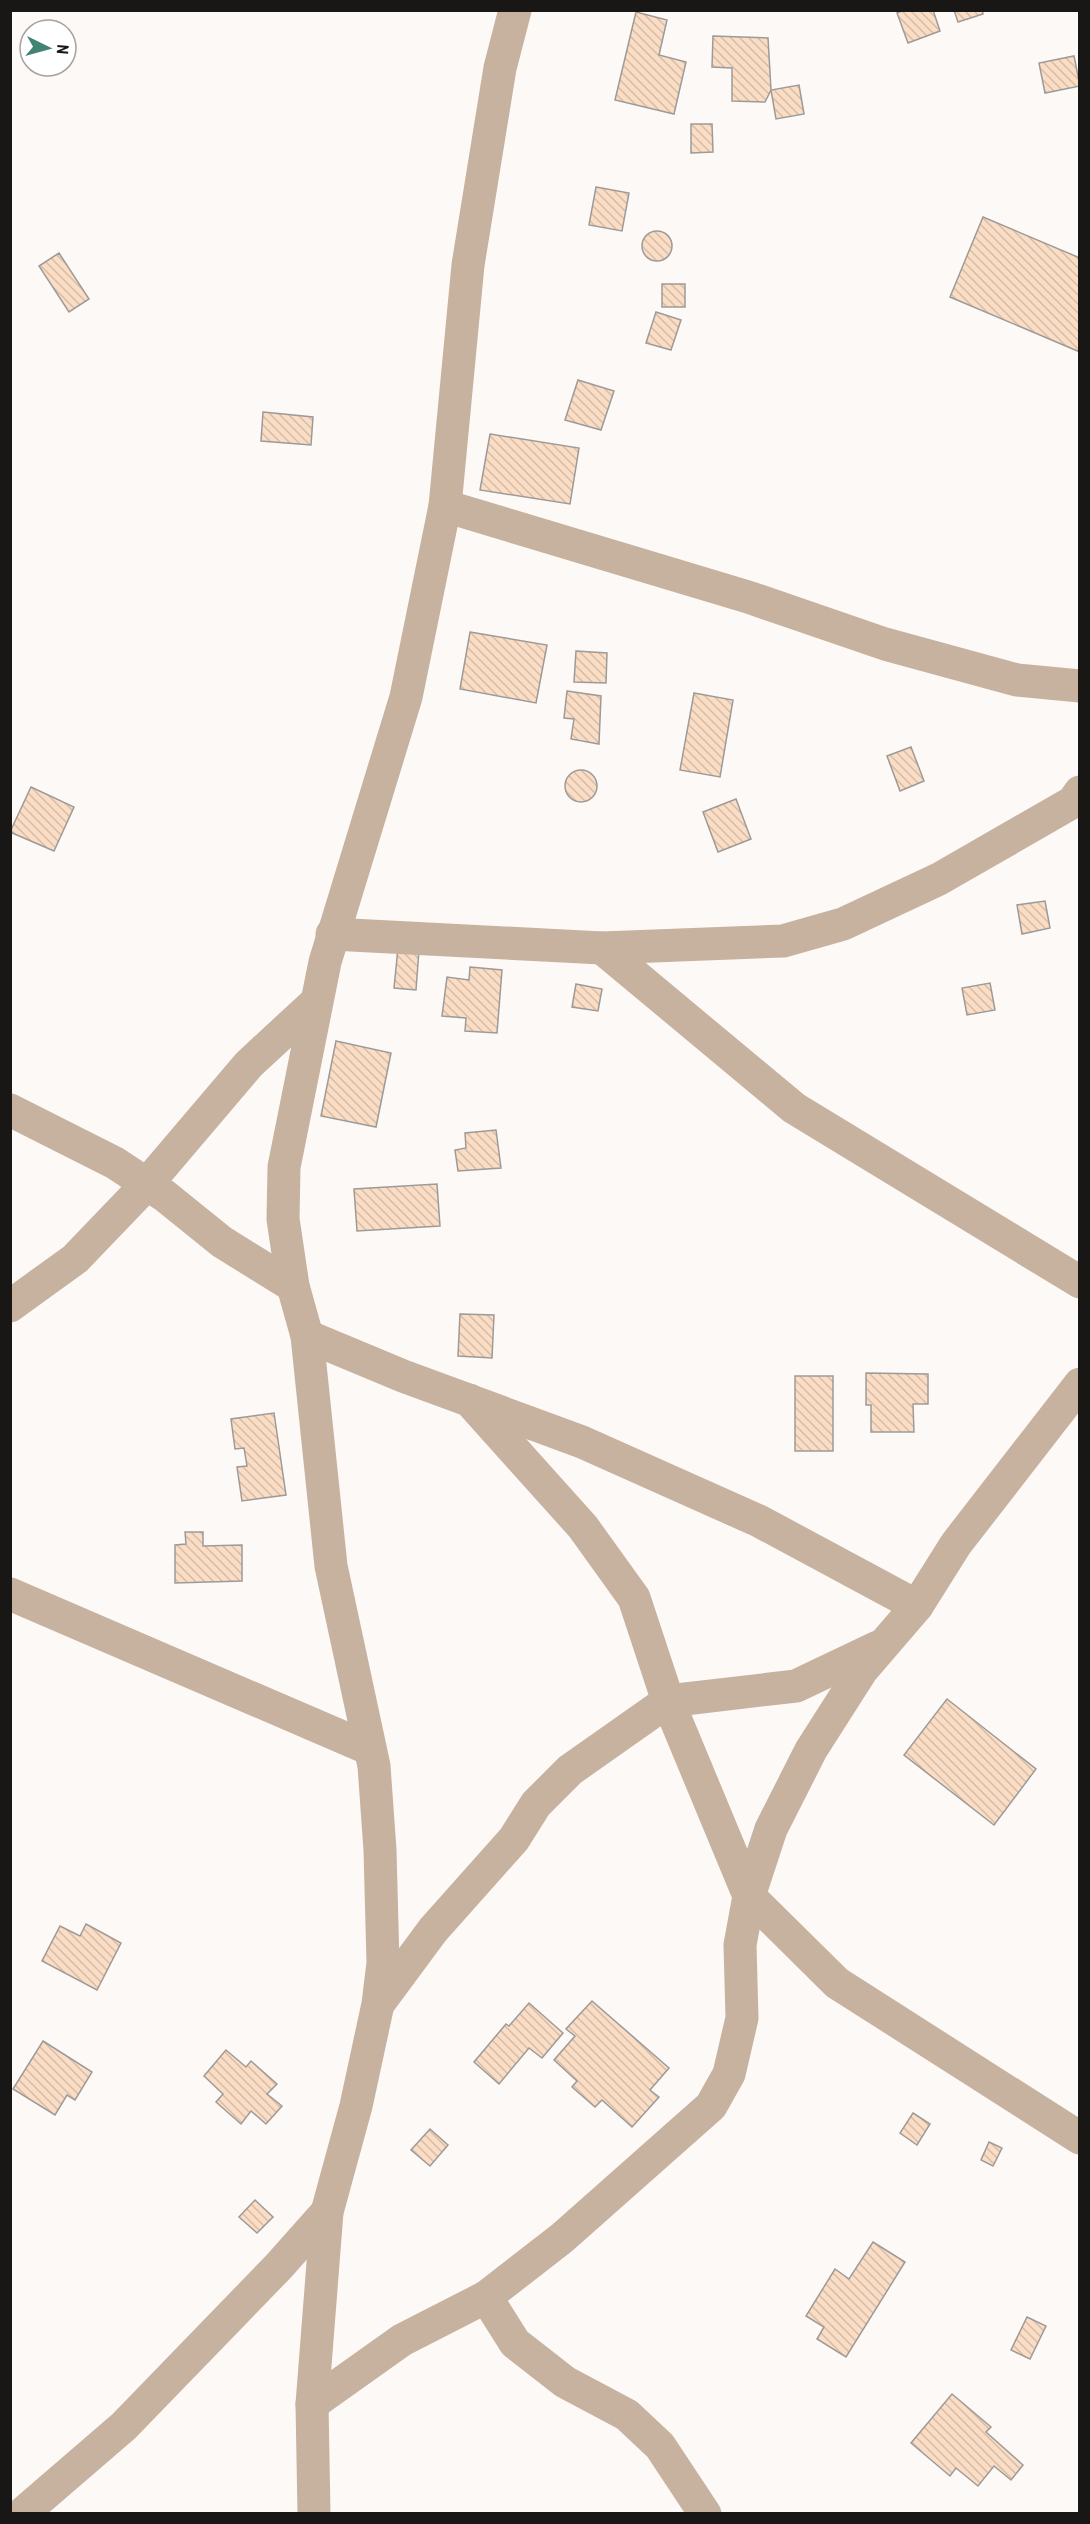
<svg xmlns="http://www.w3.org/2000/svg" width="1090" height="2524" viewBox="0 0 1090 2524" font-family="'Roboto Condensed',sans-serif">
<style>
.building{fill:url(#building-back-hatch);stroke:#9e9a97;stroke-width:1.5}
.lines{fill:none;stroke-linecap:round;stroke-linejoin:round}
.minor{stroke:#c7b2a0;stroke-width:33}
</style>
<defs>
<pattern id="building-back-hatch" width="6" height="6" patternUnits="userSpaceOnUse" patternTransform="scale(1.5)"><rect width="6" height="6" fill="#fbddc5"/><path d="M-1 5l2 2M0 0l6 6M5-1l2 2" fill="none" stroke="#d6bda8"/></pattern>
</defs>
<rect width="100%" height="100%" fill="#fdf9f6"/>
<g class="building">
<path d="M904 10H933L940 31 908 43 897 13Z"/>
<path d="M954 10H982L983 14 958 22Z"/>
<path d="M636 12 667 20 659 55 686 62 674 114 615 100Z"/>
<path d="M713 36 768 38 771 90 765 102 732 101V68L712 67Z"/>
<path d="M1074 56 1080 86 1045 93 1039 63Z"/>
<path d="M799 85 804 114 776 119 771 90Z"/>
<path d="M691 124H712L713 152 691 153Z"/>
<path d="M596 187 629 193 622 231 589 225Z"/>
<path d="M983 217 1080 258V352L950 297Z"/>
<circle cx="657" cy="246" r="15"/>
<path d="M59 253 89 299 69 312 39 266Z"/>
<rect x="662" y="284" width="23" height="23"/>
<path d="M656 312 681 320 671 350 646 343Z"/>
<path d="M578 380 614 391 601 430 565 420Z"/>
<path d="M263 412 313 417 311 445 261 441Z"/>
<path d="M490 434 579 448 570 504 480 490Z"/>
<path d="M470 632 547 645 536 703 460 689Z"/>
<path d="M576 651 607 653 606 683 574 682Z"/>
<path d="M567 691 601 696 599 744 571 739 574 719 564 718Z"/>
<path d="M694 693 733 700 720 777 680 770Z"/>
<path d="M911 747 924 781 900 791 887 756Z"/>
<circle cx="581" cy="786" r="16"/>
<path d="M31 787 74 807 54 851 10 832Z"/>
<path d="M736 799 751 839 718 852 703 812Z"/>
<path d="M1045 901 1050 928 1022 934 1017 905Z"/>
<path d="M398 948 419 950 416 990 394 988Z"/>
<path d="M470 967 502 970 497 1033 465 1031 466 1018 442 1016 447 977 469 980Z"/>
<path d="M990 983 995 1010 967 1015 962 988Z"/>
<path d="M576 984 602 989 598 1011 572 1007Z"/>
<path d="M336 1041 391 1053 376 1127 321 1116Z"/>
<path d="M496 1130 501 1168 458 1171 455 1150 466 1148 465 1133Z"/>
<path d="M437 1184 440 1226 357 1231 354 1189Z"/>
<path d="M460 1314 494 1315 492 1358 458 1356Z"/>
<path d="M866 1373 928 1374V1404H913L914 1432H871V1405H866Z"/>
<rect x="795" y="1376" width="38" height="75"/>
<path d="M274 1413 286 1495 242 1501 237 1467 247 1466 244 1448 235 1449 231 1419Z"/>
<path d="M185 1532H203V1546L242 1545V1581L175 1583V1545L186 1544Z"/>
<path d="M947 1699 1036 1769 994 1825 904 1755Z"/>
<path d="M86 1924 121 1943 97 1990 42 1961 60 1926 80 1936Z"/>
<path d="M592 2001 669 2068 650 2090 659 2097 632 2127 602 2100 595 2107 572 2087 577 2081 554 2060 575 2036 566 2029Z"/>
<path d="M529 2003 563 2033 542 2058 529 2048 499 2084 474 2062 506 2024 509 2026Z"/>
<path d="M43 2041 92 2072 75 2100 67 2095 55 2115 13 2089Z"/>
<path d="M226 2050 246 2067 251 2061 277 2084 267 2094 282 2106 266 2124 251 2111 241 2124 216 2102 223 2094 204 2076Z"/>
<path d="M913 2113 930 2124 917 2145 900 2133Z"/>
<path d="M430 2129 448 2145 430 2166 411 2150Z"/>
<path d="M989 2142 1002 2148 993 2166 981 2160Z"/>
<path d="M255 2200 273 2217 257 2233 239 2217Z"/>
<path d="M873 2242 905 2262 846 2357 817 2339 824 2327 806 2316 835 2269 849 2279Z"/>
<path d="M1027 2317 1046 2326 1030 2359 1011 2350Z"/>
<path d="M952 2394 991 2427 986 2432 1023 2465 1011 2480 994 2466 978 2486 956 2468 950 2476 911 2443Z"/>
</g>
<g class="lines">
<g class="minor">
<path d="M445 506 748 597 885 644 1017 680 1080 686"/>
<path d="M332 934 602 948 783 941 843 924 939 879 1073 802 1080 792"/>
<path d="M602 948 794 1108 1080 1282"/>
<path d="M10 1110 115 1163 165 1196 222 1242 293 1286"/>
<path d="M10 1306 75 1259 147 1184 249 1064 315 1003"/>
<path d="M307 1336 403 1376 582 1442 759 1521 917 1606"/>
<path d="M469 1400 583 1527 634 1598 668 1701 749 1896 837 1983 1080 2138"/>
<path d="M10 1594 370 1749"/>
<path d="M379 2003 433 1930 514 1839 536 1804 570 1770 668 1701 796 1686 878 1647"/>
<path d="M486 2297 515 2343 565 2382 627 2415 660 2446 705 2514"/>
<path d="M312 2404 402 2340 486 2297 562 2238 711 2106 729 2074 742 2018 740 1945 749 1896 771 1829 811 1750 862 1670 917 1606 956 1544 1080 1384"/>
<path d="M22 2514 124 2426 279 2266 327 2212"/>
<path d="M314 2514 312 2404 327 2212 356 2106 378 2004 383 1963 380 1850 374 1766 331 1566 307 1336 293 1286 283 1219 284 1167 325 962 406 697 445 506 468 265 500 68 515 10"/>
</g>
</g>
<rect width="1090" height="2524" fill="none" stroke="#181716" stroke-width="24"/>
<g transform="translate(48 48) rotate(95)"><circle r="28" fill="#ffffff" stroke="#a3a2a2" stroke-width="1.5"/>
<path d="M0-4.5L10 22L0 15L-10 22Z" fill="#428372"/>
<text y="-9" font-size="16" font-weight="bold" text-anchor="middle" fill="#181716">N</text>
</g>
</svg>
